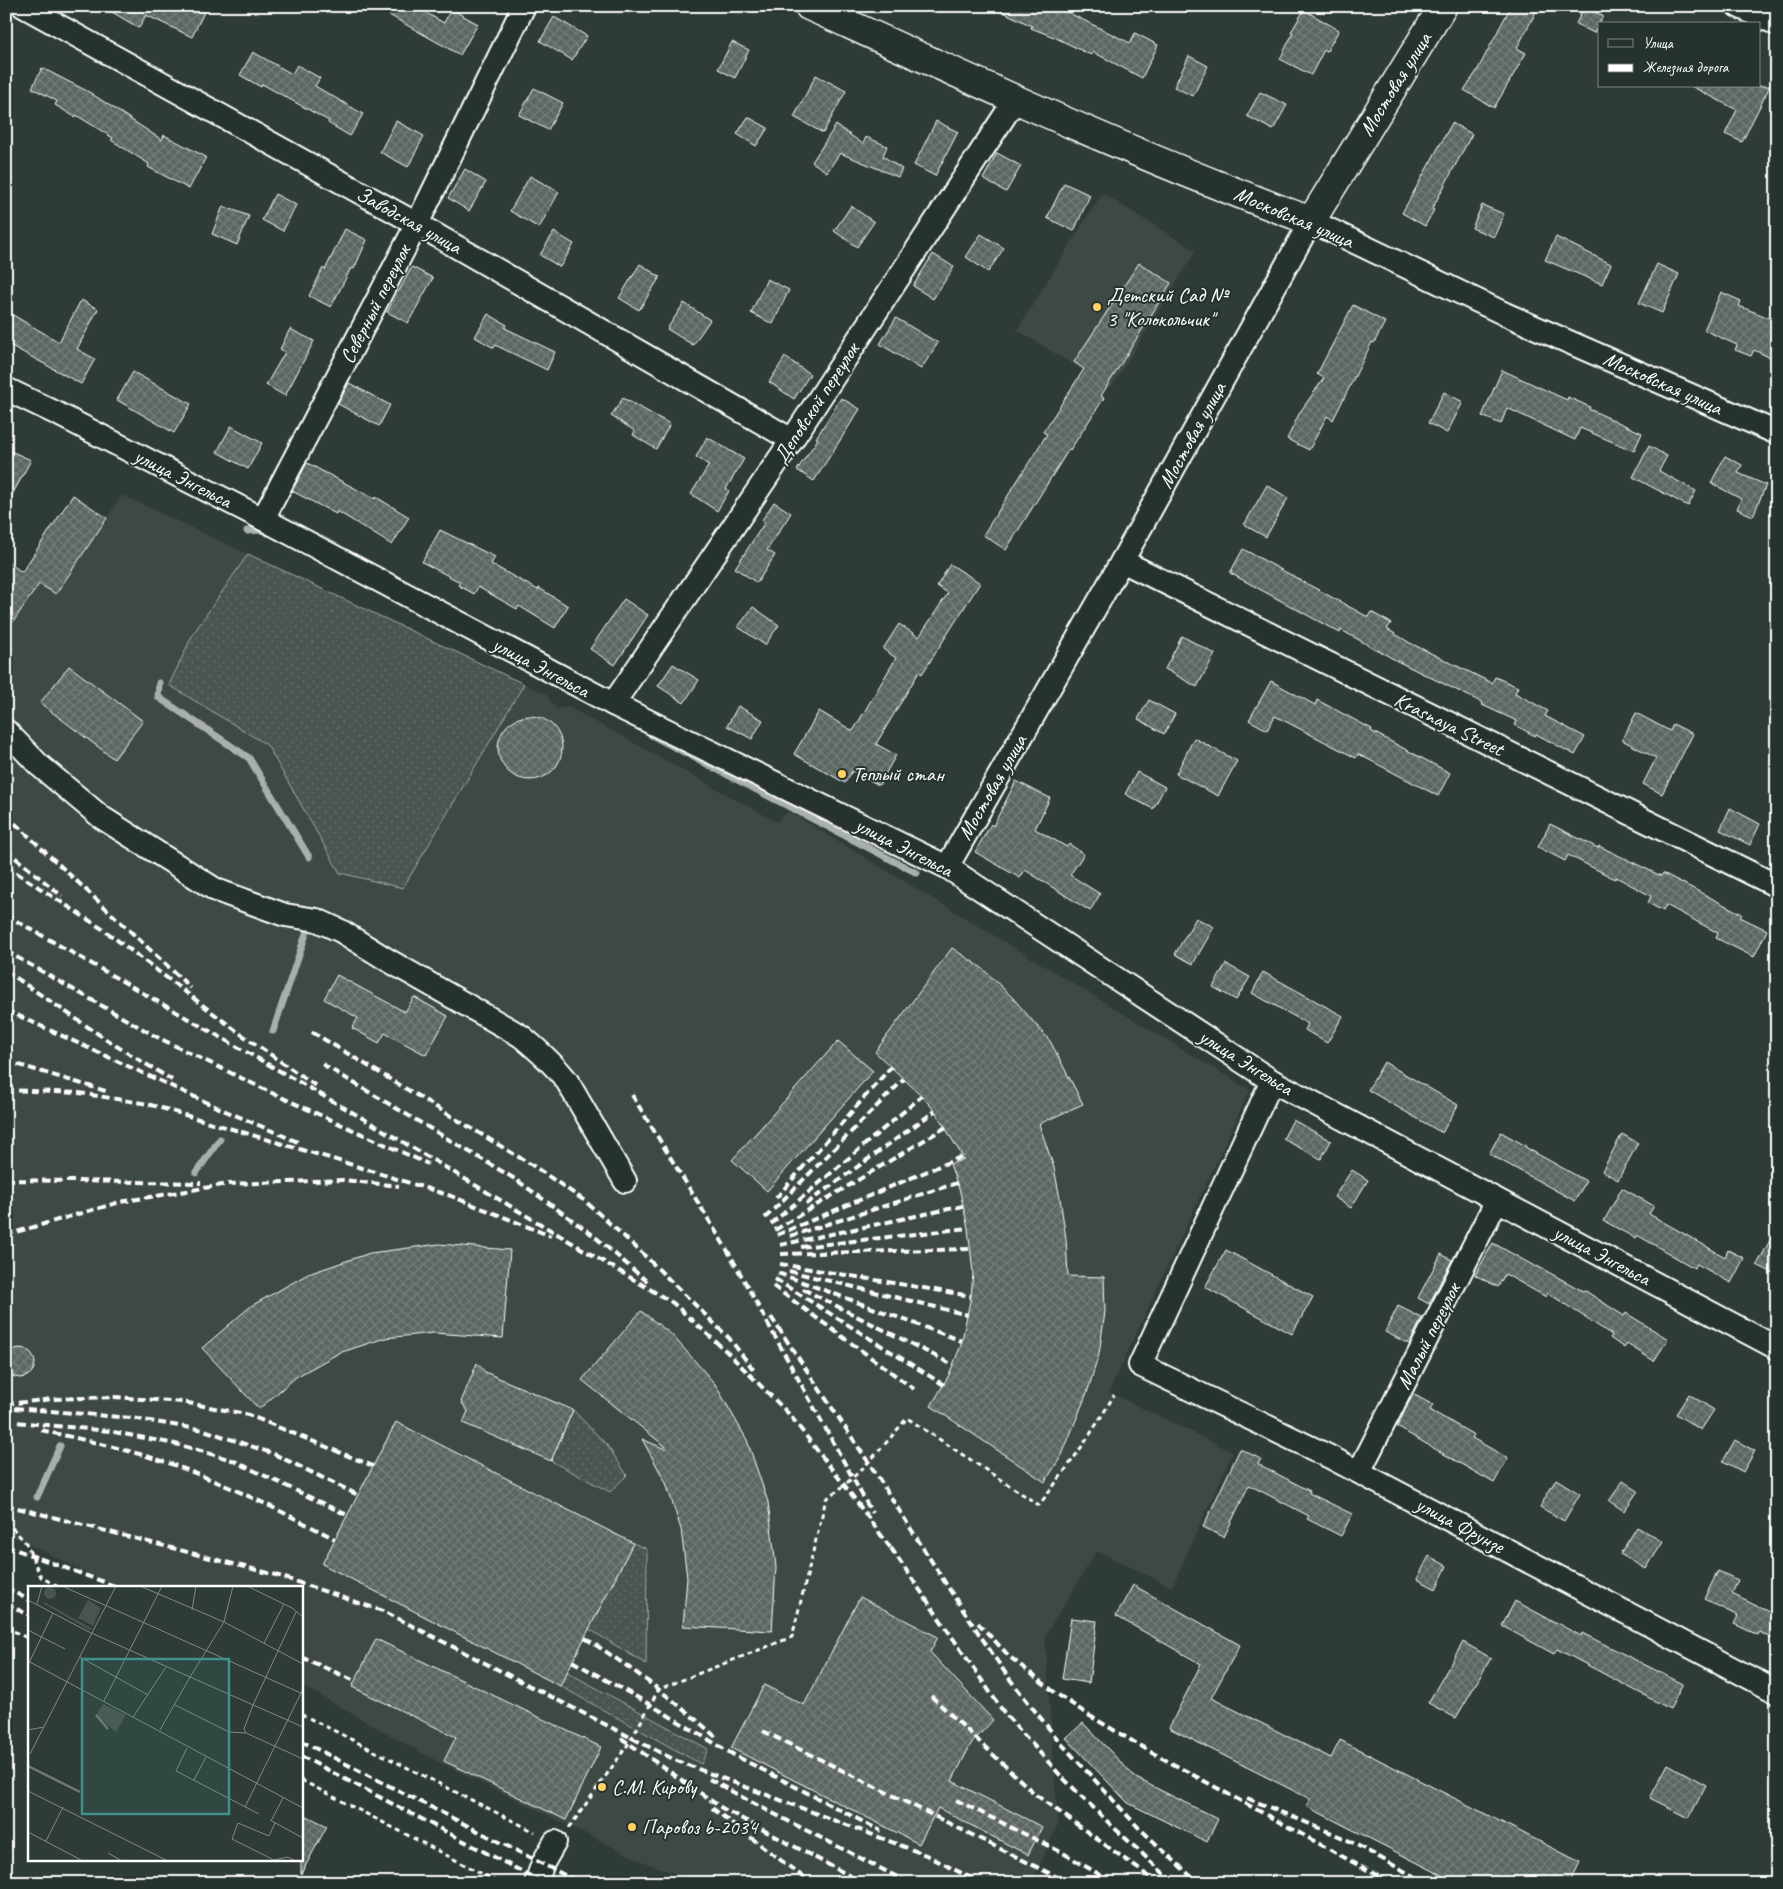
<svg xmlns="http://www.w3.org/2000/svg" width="1783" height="1889" viewBox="0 0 1783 1889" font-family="Caveat,sans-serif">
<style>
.built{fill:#3c4842}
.grass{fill:url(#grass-dots);stroke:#a4aaa7}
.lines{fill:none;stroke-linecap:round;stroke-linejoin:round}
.stream{stroke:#a9afac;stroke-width:7}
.building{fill:url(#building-cross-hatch);stroke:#fff}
.minor-casing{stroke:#fff;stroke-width:26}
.major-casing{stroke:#fff;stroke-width:31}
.path{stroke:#fff;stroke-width:3;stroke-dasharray:5 4;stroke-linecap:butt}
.minor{stroke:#26332d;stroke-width:22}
.major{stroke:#26332d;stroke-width:28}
.rail{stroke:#fff;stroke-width:4;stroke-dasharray:8 4;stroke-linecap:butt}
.poi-dot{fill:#ffd166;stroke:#26332d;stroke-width:2}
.labels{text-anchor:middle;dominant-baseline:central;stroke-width:4;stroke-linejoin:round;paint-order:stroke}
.street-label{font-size:21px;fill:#fff;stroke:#26332d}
.poi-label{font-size:21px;fill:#fff;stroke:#26332d;text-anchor:start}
.inset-river{fill:none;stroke:#707975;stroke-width:2.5}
.inset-road{fill:none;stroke:#828986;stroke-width:1}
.view{fill:#3f918b;fill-opacity:0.15;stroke:#3f918b;stroke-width:2.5}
.inset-edge{fill:none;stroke:#fff;stroke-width:2.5}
</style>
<defs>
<pattern id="grass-dots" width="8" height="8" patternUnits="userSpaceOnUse" patternTransform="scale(1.25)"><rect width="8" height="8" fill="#4a544f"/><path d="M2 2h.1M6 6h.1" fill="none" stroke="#656e69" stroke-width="1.8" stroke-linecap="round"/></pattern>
<pattern id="building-cross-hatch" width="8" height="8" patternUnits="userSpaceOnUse" patternTransform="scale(1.25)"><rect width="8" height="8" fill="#5b6661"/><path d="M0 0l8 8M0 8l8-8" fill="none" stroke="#747d79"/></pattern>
</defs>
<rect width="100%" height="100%" fill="#2f3b35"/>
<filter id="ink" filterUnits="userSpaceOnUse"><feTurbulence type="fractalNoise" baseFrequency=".02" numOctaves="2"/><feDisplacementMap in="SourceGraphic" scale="10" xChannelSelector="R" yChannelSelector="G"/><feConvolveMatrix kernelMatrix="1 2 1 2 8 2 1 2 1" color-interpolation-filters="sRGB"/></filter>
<g filter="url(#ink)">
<g class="built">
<path d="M1102 193 1196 251 1111 388 1017 330Z"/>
<path d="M122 495 546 694 556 709 569 707 777 822 788 811 1250 1090 1109 1392 1233 1452 1172 1587 1097 1551 1045 1636 1058 1824 1032 1883H700L641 1861 427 1756 301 1685V1588H118L6 1533V631L39 584 56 594Z"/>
</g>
<g class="grass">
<path d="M248 554 524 684 403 888 340 873 267 745 169 685 193 634Z"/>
<path d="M573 1410 607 1445 627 1475 610 1492 551 1461Z"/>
<path d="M633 1543 647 1549 646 1664 589 1629Z"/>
<path d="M567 1672 708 1749 701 1764 560 1686Z"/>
</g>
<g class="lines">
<g class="stream">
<path d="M247 531 262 530 268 533"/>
<path d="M159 683 158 697 249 758 309 857"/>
<path d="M651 735 917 873"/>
<path d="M273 1031 309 925"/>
<path d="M196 1173 220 1139"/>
<path d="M37 1497 60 1446"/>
</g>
</g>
<g class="building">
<path d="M102 6H207L192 37 146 15 139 28Z"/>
<path d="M373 6H414L444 23 451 9 478 24 460 55Z"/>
<path d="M991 6H1067L1065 11 1130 43 1135 33 1158 45 1142 78 1093 52 1091 55 1054 37 1031 28 1032 26Z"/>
<path d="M1511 6H1539L1517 48 1526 53 1494 108 1464 90 1477 71Z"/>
<path d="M1584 7 1603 16 1594 33 1576 24Z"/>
<path d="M1304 10 1339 30 1327 51 1324 50 1311 75 1280 59 1293 33 1291 32Z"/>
<path d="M554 17 587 36 572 60 540 41Z"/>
<path d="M732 42 749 50 735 78 718 69Z"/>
<path d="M253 52 292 74 297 65 320 78 315 86 363 114 350 136 328 123 329 121 262 84 261 87 240 75Z"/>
<path d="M1189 56 1208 66 1193 96 1174 87Z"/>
<path d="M42 68 89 92 162 140 164 135 206 157 189 189 148 167 149 164 111 140 113 138 76 115 75 117 55 105 57 101 32 88Z"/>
<path d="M816 75 846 91 823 133 794 117Z"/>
<path d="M1691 86H1770L1742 142 1725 134 1737 110Z"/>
<path d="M534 88 563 103 548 130 519 115Z"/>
<path d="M1260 92 1287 105 1273 130 1247 116Z"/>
<path d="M748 117 768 128 756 146 737 134Z"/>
<path d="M396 121 424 136 408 167 380 152Z"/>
<path d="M936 121 958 132 935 176 914 165Z"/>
<path d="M1452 123 1472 134 1432 209 1434 210 1425 226 1402 213Z"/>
<path d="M836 125 863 144 866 137 887 146 883 156 902 169 898 177 840 153 827 172 812 162Z"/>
<path d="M997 153 1021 166 1006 192 983 179Z"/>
<path d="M465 169 486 182 469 211 448 198Z"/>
<path d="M530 176 559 192 539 228 510 211Z"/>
<path d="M1064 183 1090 195 1074 231 1047 218Z"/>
<path d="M275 194 296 205 283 231 262 220Z"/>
<path d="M1482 205 1504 214 1494 237 1472 228Z"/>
<path d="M223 206 249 216 237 245 212 234Z"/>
<path d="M851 206 874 222 857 247 834 231Z"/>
<path d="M345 229 367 240 354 269 351 268 331 307 309 296 323 268 325 270Z"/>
<path d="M554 232 574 244 560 267 540 255Z"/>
<path d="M981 234 1004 248 988 272 966 257Z"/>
<path d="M1556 237 1611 264 1602 284 1545 260Z"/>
<path d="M933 254 954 267 933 299 913 286Z"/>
<path d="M1139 263 1171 283 1101 396 1104 398 1070 450 1069 449 1006 550 983 535 1047 434 1043 432 1084 369 1074 362Z"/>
<path d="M640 264 660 277 639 310 619 298Z"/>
<path d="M1657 264 1679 274 1662 313 1639 303Z"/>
<path d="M412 267 433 278 408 323 387 312Z"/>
<path d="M767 279 789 290 773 324 751 313Z"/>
<path d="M1721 292 1741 301 1739 306 1777 321V361L1754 350 1751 356 1735 350 1737 345 1704 330Z"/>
<path d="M81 300 98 309 77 349 95 359 81 384 6 343V311L59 342Z"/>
<path d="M684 303 710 320 693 345 667 329Z"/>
<path d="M1353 305 1385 322 1374 343 1372 342 1333 420 1327 416 1309 450 1287 439 1300 412 1324 378 1317 374Z"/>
<path d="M488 314 507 325 505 328 555 352 547 370 495 345 494 348 475 337Z"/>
<path d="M896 318 938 343 921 369 880 344Z"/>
<path d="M290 329 314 341 285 396 266 385 285 352 280 349Z"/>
<path d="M785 357 810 374 794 399 769 382Z"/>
<path d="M1502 370 1567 400 1568 397 1590 407 1589 409 1642 433 1634 451 1580 428 1575 440 1507 408 1501 424 1482 416Z"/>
<path d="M133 372 191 404 174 433 117 400Z"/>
<path d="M349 383 390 405 379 426 338 404Z"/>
<path d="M1444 392 1463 402 1447 433 1428 423Z"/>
<path d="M623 398 670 424 656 449 633 435 635 431 611 416Z"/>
<path d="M841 398 860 409 814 481 797 470 818 439 816 438Z"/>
<path d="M231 426 262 443 248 469 217 452Z"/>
<path d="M707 437 744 459 726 489 729 491 717 511 691 494 709 465 696 457Z"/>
<path d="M1649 446 1667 456 1659 471 1696 491 1688 506 1633 477Z"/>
<path d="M6 449 31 460 6 506Z"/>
<path d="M1725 456 1742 465 1738 473 1766 485 1753 516 1737 509 1741 499 1711 483Z"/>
<path d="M307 463 375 499 376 497 409 517 392 545 337 511 336 514 292 491Z"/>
<path d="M1267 485 1288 498 1266 537 1244 525Z"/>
<path d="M73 495 107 518 56 594 39 584 6 632V561L22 572Z"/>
<path d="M774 502 791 513 767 550 775 555 757 583 735 568 765 522 762 520Z"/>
<path d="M440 530 495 557 491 564 538 590 539 588 568 606 555 628 519 606 517 609 478 587 474 594 458 585 460 582 422 562Z"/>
<path d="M1243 549 1368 617 1371 612 1391 623 1387 629 1410 643 1492 683 1495 677 1518 687 1515 693 1548 711 1545 716 1585 737 1575 755 1536 734 1535 736 1515 725 1517 721 1482 705 1483 703 1399 662 1341 630 1340 633 1230 573Z"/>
<path d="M950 564 980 583 922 674 919 672 876 744 896 755 879 785 852 771 845 783 794 754 819 711 853 731 896 658 883 649 899 624 919 637 948 593 937 586Z"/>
<path d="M624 599 648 615 615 665 590 649Z"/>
<path d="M753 607 779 625 765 645 738 627Z"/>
<path d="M1182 636 1215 654 1197 687 1165 669Z"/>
<path d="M673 664 699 680 684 703 658 686Z"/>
<path d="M69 666 143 721 114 759 40 703Z"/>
<path d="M1271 681 1315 705 1317 700 1372 729 1371 731 1450 773 1438 796 1358 754 1356 758 1275 716 1267 730 1249 720Z"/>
<path d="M1149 700 1175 714 1164 734 1138 719Z"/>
<path d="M738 706 763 720 752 739 727 726Z"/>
<path d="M1636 713 1670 731 1673 724 1693 734 1662 794 1643 784 1656 758 1622 740Z"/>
<circle cx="530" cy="748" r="32"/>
<path d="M1194 738 1237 761 1218 796 1176 774Z"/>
<path d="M1137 772 1165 787 1153 809 1125 794Z"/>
<path d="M1016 781 1050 798 1035 829 1067 847 1069 844 1084 854 1070 875 1100 894 1090 911 1025 870 1020 878 975 852 991 824 993 826Z"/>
<path d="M1730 808 1760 824 1750 845 1720 830Z"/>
<path d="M1550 824 1598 848 1599 846 1661 876 1663 873 1742 914 1740 917 1767 930 1754 957 1716 938 1718 933 1666 905 1663 911 1648 903 1651 896 1616 877 1615 879 1568 855 1565 861 1538 847Z"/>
<path d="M1196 918 1214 927 1193 964 1175 954Z"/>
<path d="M952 948 982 968 1012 997 1050 1041 1083 1104 1039 1124 1054 1168 1060 1198 1066 1239 1068 1276 1104 1277 1105 1312 1099 1354 1088 1390 1062 1455 1045 1482 931 1406 949 1375 961 1345 971 1296 973 1273 968 1228 960 1192 950 1164 964 1159 935 1111 922 1096 875 1052Z"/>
<path d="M1226 964 1250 977 1236 1000 1213 987Z"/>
<path d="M1263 972 1343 1016 1327 1043 1305 1030 1308 1024 1252 993Z"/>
<path d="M337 975 405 1012 414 997 448 1016 426 1055 385 1033 379 1043 352 1028 358 1018 324 999Z"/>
<path d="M838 1041 873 1071 767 1191 732 1160Z"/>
<path d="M1384 1062 1458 1105 1442 1133 1368 1090Z"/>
<path d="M1293 1120 1331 1141 1321 1159 1283 1139Z"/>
<path d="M1501 1132 1526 1146 1525 1147 1586 1181 1575 1201 1489 1154Z"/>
<path d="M1622 1134 1638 1143 1618 1180 1602 1171Z"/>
<path d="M1352 1170 1368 1180 1351 1208 1334 1197Z"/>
<path d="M1622 1188 1654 1206 1649 1214 1725 1257 1728 1250 1744 1258 1731 1283 1697 1264 1694 1268 1637 1235 1635 1238 1604 1221Z"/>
<path d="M1777 1227V1275L1757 1265Z"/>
<path d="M1493 1243 1536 1267 1537 1266 1583 1291 1584 1290 1624 1316 1626 1313 1668 1339 1654 1361 1627 1344 1624 1348 1610 1338 1612 1335 1548 1293 1546 1297 1505 1274 1498 1287 1475 1275Z"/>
<path d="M439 1244 510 1250 503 1338 434 1333 385 1338 339 1353 296 1377 259 1409 202 1348 251 1306 308 1274 370 1253Z"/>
<path d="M1226 1250 1313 1297 1292 1334 1205 1287Z"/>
<path d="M1441 1254 1452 1260 1429 1304 1418 1298Z"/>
<path d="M1398 1306 1422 1318 1409 1344 1385 1332Z"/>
<path d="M641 1311 672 1335 715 1384 747 1440 768 1502 776 1567 772 1631 683 1626 687 1578 681 1529 666 1483 642 1439 665 1449 666 1447 582 1380Z"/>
<circle cx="20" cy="1363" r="15"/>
<path d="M477 1363 485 1372 573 1410 551 1461 463 1423 468 1411 461 1402Z"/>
<path d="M1413 1394 1433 1405 1430 1410 1474 1435 1472 1438 1508 1458 1494 1483 1397 1427Z"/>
<path d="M1689 1394 1714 1410 1701 1430 1676 1414Z"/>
<path d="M396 1422 633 1543 560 1686 322 1564Z"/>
<path d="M1735 1440 1755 1451 1743 1472 1723 1461Z"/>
<path d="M1240 1449 1261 1459 1258 1464 1310 1491 1309 1493 1352 1514 1341 1536 1307 1519 1309 1516 1249 1485 1224 1537 1203 1527Z"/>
<path d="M1556 1479 1580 1494 1564 1521 1540 1507Z"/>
<path d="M1623 1481 1638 1491 1624 1511 1609 1501Z"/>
<path d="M1637 1527 1663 1542 1646 1569 1620 1554Z"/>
<path d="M1429 1556 1447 1566 1436 1589 1417 1579Z"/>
<path d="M1718 1571 1738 1580 1732 1594 1777 1616V1642L1760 1632 1758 1635 1734 1624 1738 1616 1704 1599Z"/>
<path d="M1133 1585 1240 1645 1211 1698 1331 1758 1340 1740 1580 1862 1570 1883H1457L1306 1806 1310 1799 1169 1728 1201 1664 1116 1616Z"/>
<path d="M860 1597 938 1637 930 1652 993 1720 971 1744 952 1781 1042 1827 1028 1855 938 1808 919 1844 731 1748 764 1685 804 1705Z"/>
<path d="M1515 1601 1581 1636 1582 1633 1683 1684 1670 1709 1557 1649 1554 1654 1502 1626Z"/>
<path d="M1071 1618 1097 1621 1089 1683 1062 1679Z"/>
<path d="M376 1639 601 1747 566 1820 444 1761 456 1737 352 1687Z"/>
<path d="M1463 1642 1491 1658 1456 1718 1428 1703Z"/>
<path d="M1083 1723 1136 1778 1218 1819 1207 1842 1128 1803 1066 1738Z"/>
<path d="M1668 1764 1706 1785 1689 1818 1650 1798Z"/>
<path d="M301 1813 327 1826 301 1874Z"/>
</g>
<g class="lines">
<defs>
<g id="minor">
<path d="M23 6 417 224 792 440"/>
<path d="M1738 6 1777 24"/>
<path d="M6 389 58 414 263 519 613 704 947 867 1272 1081 1777 1348"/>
<path d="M263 519 417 224 524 6"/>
<path d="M1122 561 1777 886"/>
<path d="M613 704 792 440 1015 100"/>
<path d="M6 731 39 765 101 817 216 890 285 915 317 920 341 931 386 959 521 1036C538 1050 554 1064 567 1081L625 1181"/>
<path d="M947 867 1122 561 1311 221 1505 314 1777 433"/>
<path d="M1272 1081 1140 1365 1330 1457 1777 1692"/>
<path d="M1359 1472 1497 1200"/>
<path d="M536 1883 543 1863 555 1842"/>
</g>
<path id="major" d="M809 6C974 81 1140 158 1311 221L1443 6"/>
</defs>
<use href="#minor" class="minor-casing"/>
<use href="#major" class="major-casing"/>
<g class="path">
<path d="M6 1521 26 1543 41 1577 60 1588"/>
<path d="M6 1627 29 1639"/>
<path d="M301 1714 535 1832"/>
<path d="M301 1780 500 1883"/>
<path d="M569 1828 629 1743 659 1689 792 1637 826 1499C858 1477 882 1448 907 1418L1039 1505C1066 1470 1092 1434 1114 1395"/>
</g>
<use href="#minor" class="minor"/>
<use href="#major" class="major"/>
<g class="rail">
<path d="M6 815 191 988"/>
<path d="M6 850 62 896"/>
<path d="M6 866 104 930 238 1032 316 1086"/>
<path d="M6 915 371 1123 673 1303 726 1351 789 1414 845 1486 895 1554"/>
<path d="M6 951 155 1036 274 1094 428 1164"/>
<path d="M6 971 110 1042 172 1080"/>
<path d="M6 1010 221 1109 300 1143"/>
<path d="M312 1032 532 1165 585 1201 640 1251 729 1338 756 1373"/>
<path d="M6 1061 109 1092"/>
<path d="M322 1064 515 1179 593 1235 650 1284"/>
<path d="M6 1090 79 1093 148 1104 343 1162 451 1196 551 1236"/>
<path d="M632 1095 729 1253 872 1513"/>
<path d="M6 1180 201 1183"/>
<path d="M776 1198 891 1067"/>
<path d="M806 1204 935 1111"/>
<path d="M765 1218 904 1079"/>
<path d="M771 1224 922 1096"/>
<path d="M775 1230 946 1127"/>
<path d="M6 1235 120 1202 228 1184 343 1180 399 1186"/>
<path d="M777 1235 963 1156"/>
<path d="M790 1236 957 1183"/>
<path d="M780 1245 963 1206"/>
<path d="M801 1247 968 1228"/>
<path d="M781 1254 971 1249"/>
<path d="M780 1264 971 1296"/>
<path d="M789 1271 968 1315"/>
<path d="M778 1273 962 1341"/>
<path d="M775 1279 944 1385"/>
<path d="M773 1286 914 1389"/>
<path d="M803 1289 953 1365"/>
<path d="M771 1317 869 1463 953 1595 1008 1677 1059 1741 1137 1826 1198 1883"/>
<path d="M6 1404 53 1399 114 1397 183 1402 246 1414 373 1466"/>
<path d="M15 1408 131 1418 204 1430 274 1454 358 1495"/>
<path d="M6 1421 109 1431 180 1445 232 1460 347 1515"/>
<path d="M41 1430C88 1441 137 1451 182 1468 235 1488 285 1513 335 1539"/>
<path d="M6 1505 276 1575 383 1611 677 1761 926 1855 981 1883"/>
<path d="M6 1546 120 1588"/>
<path d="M891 1548 1005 1714 1061 1776 1110 1824 1174 1883"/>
<path d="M6 1588 29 1600"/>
<path d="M6 1604 29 1615"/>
<path d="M978 1623 1010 1657 1057 1694 1090 1716 1151 1752 1391 1883"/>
<path d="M585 1638C632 1668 676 1701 718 1739"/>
<path d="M301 1657 355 1681"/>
<path d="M572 1661 651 1705 734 1755 881 1831"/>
<path d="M931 1696 1036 1795 1158 1883"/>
<path d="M763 1731 1069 1883"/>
<path d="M621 1738 722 1808 863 1883"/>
<path d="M301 1741 580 1883"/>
<path d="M301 1756 544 1883"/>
<path d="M709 1779 751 1802 909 1883"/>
<path d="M1247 1798 1346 1839 1426 1883"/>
<path d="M956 1800 1063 1853 1114 1883"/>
<path d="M712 1808 811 1883"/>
</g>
</g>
</g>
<g class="poi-dot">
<circle cx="1097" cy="307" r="5"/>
<circle cx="842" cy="774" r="5"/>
<circle cx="602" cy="1787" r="5"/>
<circle cx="632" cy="1827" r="5"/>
</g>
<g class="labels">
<g class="street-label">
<text transform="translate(1395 84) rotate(-58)">Мостовая улица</text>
<text transform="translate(1294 217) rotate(23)">Московская улица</text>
<text transform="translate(409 220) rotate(29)">Заводская улица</text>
<text transform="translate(375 304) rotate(-63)">Северный переулок</text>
<text transform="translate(1663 383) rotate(24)">Московская улица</text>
<text transform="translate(816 403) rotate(-57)">Деповской переулок</text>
<text transform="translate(1192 435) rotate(-61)">Мостовая улица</text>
<text transform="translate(183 478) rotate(27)">улица Энгельса</text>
<text transform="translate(541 667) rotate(28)">улица Энгельса</text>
<text transform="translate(1449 724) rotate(26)">Krasnaya Street</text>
<text transform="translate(992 787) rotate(-60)">Мостовая улица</text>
<text transform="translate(904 847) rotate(27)">улица Энгельса</text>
<text transform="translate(1246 1062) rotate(32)">улица Энгельса</text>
<text transform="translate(1602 1255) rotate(28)">улица Энгельса</text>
<text transform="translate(1428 1336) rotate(-63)">Малый переулок</text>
<text transform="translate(1460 1525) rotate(28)">улица Фрунзе</text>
</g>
<g class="poi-label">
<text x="1107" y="295">Детский Сад №<tspan x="1107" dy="24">3 "Колокольчик"</tspan></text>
<text x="852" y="774">Теплый стан</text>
<text x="612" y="1787">С.М. Кирову</text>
<text x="642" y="1827">Паровоз b-2034</text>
</g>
</g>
<g transform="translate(28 1586)">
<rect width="275" height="275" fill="#2f3b35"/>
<path d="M75 118 98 129 88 146 68 129Z" fill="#4a544f"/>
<path d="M13 16 18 17 65 43 61 44Z" fill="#4a544f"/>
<path d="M16 7a6 6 0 1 1 12 0a6 6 0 1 1-12 0ZM60 14 73 22 65 40 50 32Z" fill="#4a544f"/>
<path class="inset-river" d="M68 129 80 143M0 180 52 206"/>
<path class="inset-road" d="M34 0 275 108M112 0 196 36 275 78M219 0 264 22 275 31M0 14 59 45 162 91 196 36 205 0M9 18 14 0M164 24 168 0M0 44 37 63M236 57 256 18M52 71 120 109M0 75 275 222M0 79 25 27M76 115 134 0M147 119 201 146 218 147 275 173M105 131 138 81M0 144 16 141M132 144 162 91 275 141M218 147 216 143 225 119 268 26M159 162 148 185 231 228M2 168 88 0M166 194 178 171M0 205 140 275M217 221 275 103M242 234 275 252M243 235 255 212M247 237 241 250 210 237 204 253 246 274 260 271 268 275M0 246 55 275M18 255 35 221M80 267 94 275"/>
<path class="view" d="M54 73H201V228H54Z"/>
<rect width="275" height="275" class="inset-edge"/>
</g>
<rect width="1783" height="1889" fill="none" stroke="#26332d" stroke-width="25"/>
<rect x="12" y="12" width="1758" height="1864" fill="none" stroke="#fff" stroke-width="2" filter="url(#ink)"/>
<rect x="1598" y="22" width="162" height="65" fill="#26332d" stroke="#7d8581"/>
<rect x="1608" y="39" width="25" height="8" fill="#26332d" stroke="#7d8581"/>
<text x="1643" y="48" font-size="15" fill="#ffffff">Улица</text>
<rect x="1608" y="64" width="25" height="8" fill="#ffffff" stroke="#7d8581"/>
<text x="1643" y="72" font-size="15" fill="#ffffff">Железная дорога</text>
</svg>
